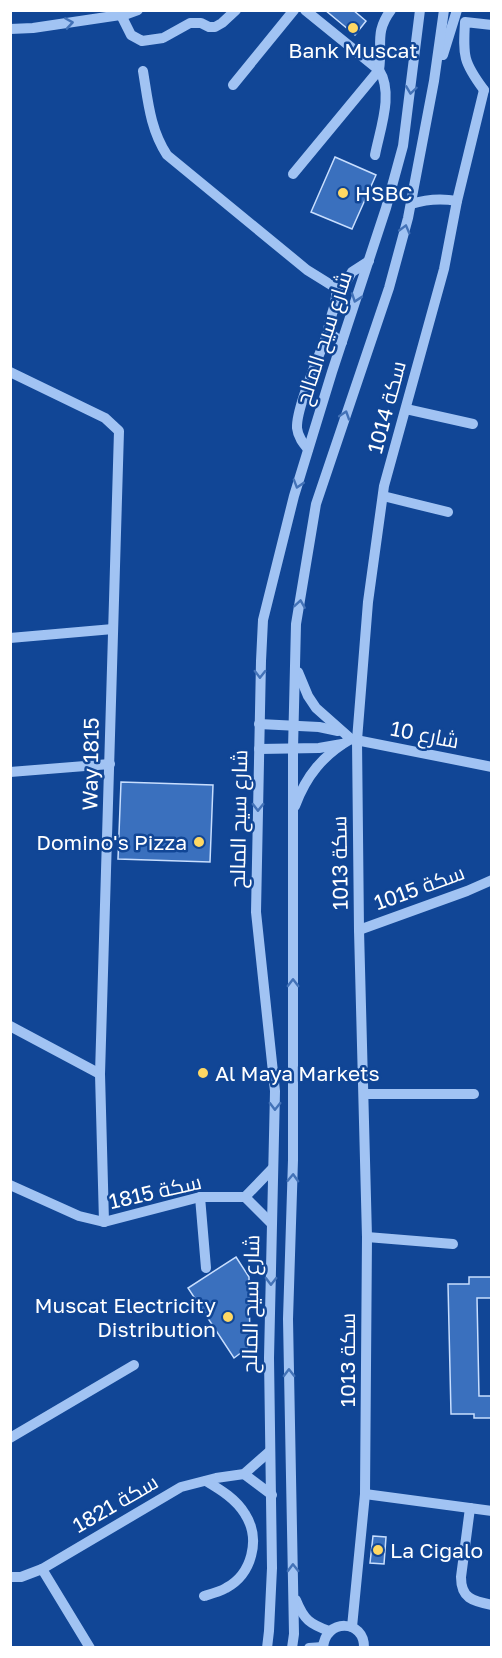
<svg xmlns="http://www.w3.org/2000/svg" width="502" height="1658" viewBox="0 0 502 1658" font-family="'Golos Text',Cairo,sans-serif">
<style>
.building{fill:#3a70be;stroke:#c8defe;stroke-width:1.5}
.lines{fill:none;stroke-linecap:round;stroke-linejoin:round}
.minor{stroke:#a1c3f3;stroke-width:10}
.oneway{stroke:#4372b7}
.poi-dot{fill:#ffd863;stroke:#114696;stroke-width:2}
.labels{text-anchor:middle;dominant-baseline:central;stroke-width:5;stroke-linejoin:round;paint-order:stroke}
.poi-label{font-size:21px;fill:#fff;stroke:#114696;text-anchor:start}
.street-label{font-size:21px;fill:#fff;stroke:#114696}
</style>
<rect width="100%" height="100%" fill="#114696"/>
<g class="building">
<path d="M325 10H353L366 21 355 35Z"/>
<path d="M335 157 376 175 352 229 311 212Z"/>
<path d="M121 782 213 785 210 862 118 859Z"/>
<path d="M236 1257 249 1277 250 1346 234 1358 188 1288Z"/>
<path d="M469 1277H492V1298H477L479 1396H492V1418H474V1414H451L448 1284H469Z"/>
<path d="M373 1536 386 1537 384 1564 370 1563Z"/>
</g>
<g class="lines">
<g class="minor">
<path d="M305 10 379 70C394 93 380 129 375 155"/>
<path d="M121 15 131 35 142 41 163 38 190 23H201L209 27H215L222 23 236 10"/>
<path d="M10 29 33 28 127 14 138 10"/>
<path d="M443 55 457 10"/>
<path d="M143 71C148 101 150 129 167 155L307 270 336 288C338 306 329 315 328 332L342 342"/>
<path d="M233 85 294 10"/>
<path d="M484 90C463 62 463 56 465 22L492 25"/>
<path d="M293 174 379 70C383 44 374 33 391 10"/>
<path d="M411 204C427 199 440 198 457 201"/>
<path d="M336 288 345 284 352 272 369 261"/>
<path d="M10 372 105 418 119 431 100 1074 104 1222"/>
<path d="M406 409 473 424"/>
<path d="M308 449C303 443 298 437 297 428 296 408 320 354 328 332"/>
<path d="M383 496 448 512"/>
<path d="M10 638 113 629"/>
<path d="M298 672 308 696 316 708 351 739 492 767"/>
<path d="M259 724 319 727 338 731"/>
<path d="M259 749 319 748 342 744"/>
<path d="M10 772 110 764"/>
<path d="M295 806C306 776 323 755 351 739"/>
<path d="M359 930 467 891 492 880"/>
<path d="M10 1026 100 1074"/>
<path d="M365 1094H474"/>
<path d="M10 1185 79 1216 104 1222 200 1197H245L273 1168"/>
<path d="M200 1197 206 1268"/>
<path d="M245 1197 271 1223"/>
<path d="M367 1237 453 1244"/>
<path d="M10 1438 134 1365"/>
<path d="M244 1474 272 1495"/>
<path d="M365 1494 492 1511"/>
<path d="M470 1508 461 1577C461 1598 472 1601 492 1605"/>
<path d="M42 1569 90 1648"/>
<path d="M10 1577H21L42 1569 181 1487 216 1478 244 1474 269 1452"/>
<path d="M204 1596C211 1594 219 1592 226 1588 252 1574 261 1539 245 1514 236 1499 221 1490 206 1481"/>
<path d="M296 1600C304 1620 310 1624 329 1631"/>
<path d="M352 1627 365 1494 367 1237 359 930 357 740 368 602 384 486 444 269 457 201 484 90"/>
<path d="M267 1648 269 1631 272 1568 269 1358 275 1091 256 912 261 661 263 620 294 496 332 372 386 208 403 146 420 10"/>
<path d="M292 1648 294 1634 288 1319 293 1160V749L296 624 316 504 389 288 408 218 434 81 444 10"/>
<path d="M309 1648 323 1647"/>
<path d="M323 1648C325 1618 365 1619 364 1648"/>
</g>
</g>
<defs><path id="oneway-chevron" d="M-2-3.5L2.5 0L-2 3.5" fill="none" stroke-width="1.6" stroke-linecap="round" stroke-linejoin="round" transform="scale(1.5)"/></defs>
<g class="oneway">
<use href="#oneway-chevron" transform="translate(69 23) rotate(-9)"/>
<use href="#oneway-chevron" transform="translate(411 90) rotate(98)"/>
<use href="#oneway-chevron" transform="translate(405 229) rotate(-75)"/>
<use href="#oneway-chevron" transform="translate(356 298) rotate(109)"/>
<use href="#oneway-chevron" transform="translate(345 415) rotate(-72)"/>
<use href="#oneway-chevron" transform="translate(298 484) rotate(107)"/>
<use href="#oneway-chevron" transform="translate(300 604) rotate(-81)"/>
<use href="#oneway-chevron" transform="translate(260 674) rotate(91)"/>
<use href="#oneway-chevron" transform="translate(258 807) rotate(91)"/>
<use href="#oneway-chevron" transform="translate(293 983) rotate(-90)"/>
<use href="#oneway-chevron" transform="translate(275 1106) rotate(91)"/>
<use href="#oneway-chevron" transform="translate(293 1178) rotate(-88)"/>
<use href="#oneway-chevron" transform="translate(271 1281) rotate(91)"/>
<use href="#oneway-chevron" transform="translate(289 1373) rotate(-91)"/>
<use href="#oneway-chevron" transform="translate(293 1568) rotate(-91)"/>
</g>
<g class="poi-dot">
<circle cx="353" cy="28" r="6"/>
<circle cx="343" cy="193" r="6"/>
<circle cx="199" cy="842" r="6"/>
<circle cx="203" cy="1073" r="6"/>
<circle cx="228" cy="1317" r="6"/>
<circle cx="378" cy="1550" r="6"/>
</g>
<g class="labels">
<g class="poi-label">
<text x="353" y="50" text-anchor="middle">Bank Muscat</text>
<text x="355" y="193">HSBC</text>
<text x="187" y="842" text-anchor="end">Domino's Pizza</text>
<text x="215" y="1073">Al Maya Markets</text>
<text x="216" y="1305" text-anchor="end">Muscat Electricity<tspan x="216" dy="24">Distribution</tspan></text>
<text x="390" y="1550">La Cigalo</text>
</g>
<g class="street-label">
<text transform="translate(323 338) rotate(-72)">شارع سيح المالح</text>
<text transform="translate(386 407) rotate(-75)">سكة 1014</text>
<text transform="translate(425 734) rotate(11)">شارع 10</text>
<text transform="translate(90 764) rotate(-89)">Way 1815</text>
<text transform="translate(238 819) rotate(-89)">شارع سيح المالح</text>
<text transform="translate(339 863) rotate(-91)">سكة 1013</text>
<text transform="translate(419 887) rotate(-20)">سكة 1015</text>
<text transform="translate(155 1191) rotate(-13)">سكة 1815</text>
<text transform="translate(250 1304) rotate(-89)">شارع سيح المالح</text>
<text transform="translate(347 1360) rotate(-90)">سكة 1013</text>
<text transform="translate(115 1503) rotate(-30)">سكة 1821</text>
</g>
</g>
<rect width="502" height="1658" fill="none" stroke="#ffffff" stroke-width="24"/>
</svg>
